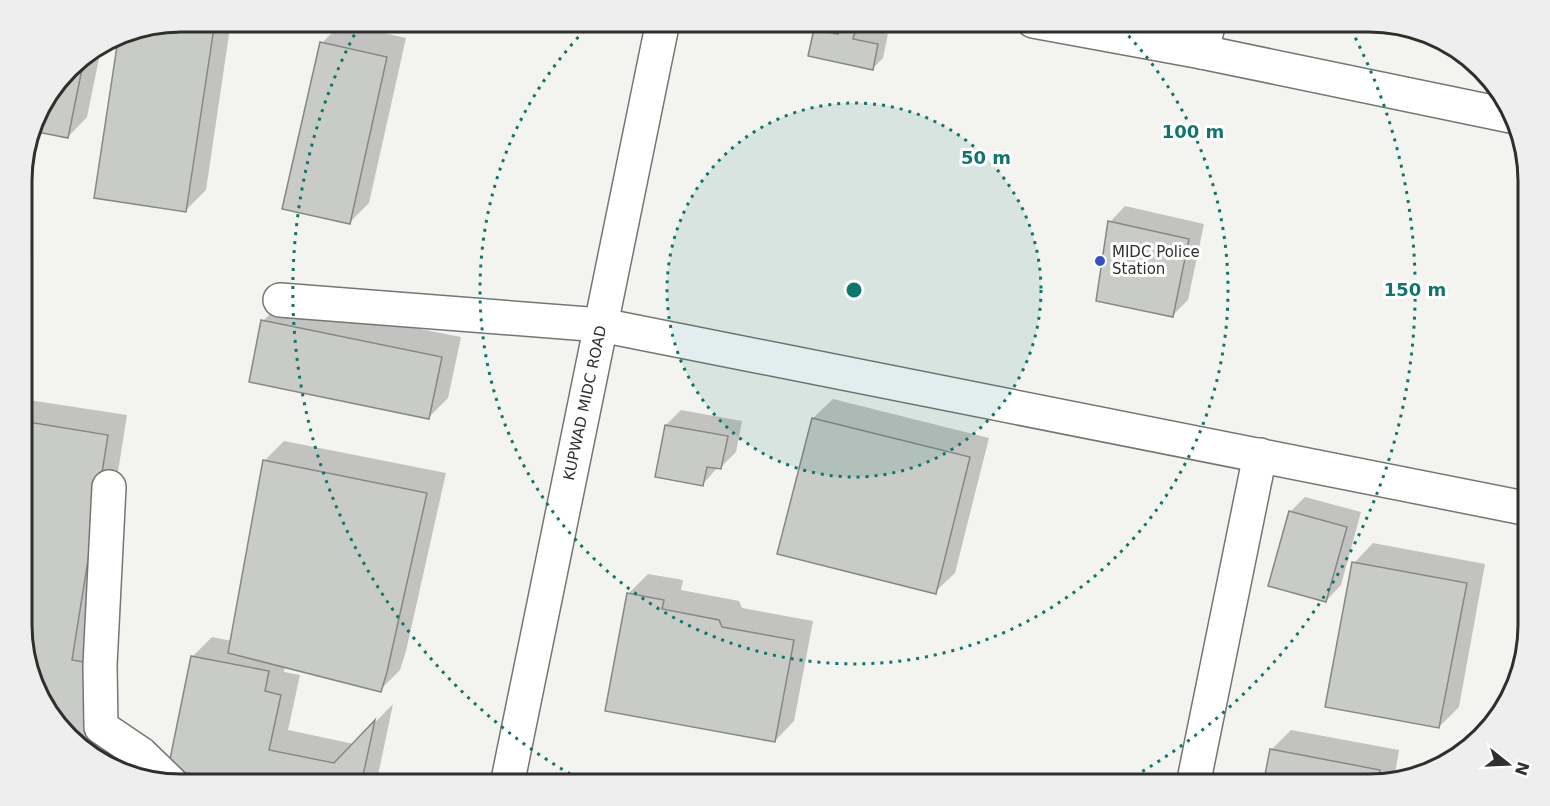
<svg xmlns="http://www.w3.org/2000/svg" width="1550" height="806" viewBox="0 0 1550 806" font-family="'DejaVu Sans',sans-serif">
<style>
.shadow{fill:#0003}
.building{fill:#c9cbc7;stroke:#878884;stroke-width:1.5}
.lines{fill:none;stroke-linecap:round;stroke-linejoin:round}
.minor-casing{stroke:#747672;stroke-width:36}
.major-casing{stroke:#747672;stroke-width:36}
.minor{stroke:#fff;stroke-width:33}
.major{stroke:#fff;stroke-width:33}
.ring{fill:none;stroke:#0f766e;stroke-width:3;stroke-dasharray:3 6}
.poi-dot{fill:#3250c1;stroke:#fff;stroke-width:2}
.labels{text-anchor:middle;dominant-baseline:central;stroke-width:6;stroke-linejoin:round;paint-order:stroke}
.poi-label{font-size:15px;fill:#2f2f2e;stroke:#fff;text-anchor:start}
.street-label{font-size:15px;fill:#2f2f2e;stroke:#fff}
.rim{fill:none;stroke:#2f2f2e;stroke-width:3}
.centre{fill:#0f766e;stroke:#fff;stroke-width:3}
.ring-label{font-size:18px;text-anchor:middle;font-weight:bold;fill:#0f766e;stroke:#fff;stroke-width:6;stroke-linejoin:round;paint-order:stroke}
</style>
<rect width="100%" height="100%" fill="#f3f4f0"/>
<g class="shadow">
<path d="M180 21H231L206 190 186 210Z"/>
<path d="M823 21 844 23 845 21H864L863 29 888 34 883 58 873 68 815 29Z"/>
<path d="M341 23 406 38 369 203 349 223 322 43Z"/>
<path d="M102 44 87 117 68 137 32 129 37 110 75 61Z"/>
<path d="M1125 206 1204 224 1188 300 1173 315 1110 222Z"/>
<path d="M282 302 461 337 448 398 429 417 263 321Z"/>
<path d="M22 399 127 415 91 641 119 645 107 722 87 741 22 647Z"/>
<path d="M833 399 989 438 955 573 935 592 813 418Z"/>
<path d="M681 410 742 421 736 452 721 467H718L703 484 666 425Z"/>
<path d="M284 441 446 473 406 651 400 670 380 690 285 666 284 672 300 675 288 730 354 744 393 704 376 785H255L193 656 212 637 232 641 264 461Z"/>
<path d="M1305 497 1361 512 1341 585 1326 601 1290 512Z"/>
<path d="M1373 543 1485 564 1459 707 1439 727 1354 563Z"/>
<path d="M648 574 683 580 681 590 739 601 742 608 813 621 794 721 775 741 628 594Z"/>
<path d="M1291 730 1399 750 1394 780 1380 785H1264L1271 750Z"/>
</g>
<g class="building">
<path d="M180 21H215L186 212 94 198 119 33Z"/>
<path d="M840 24 856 28 853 39 878 44 873 70 808 56 814 29 838 34Z"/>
<path d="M320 42 387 57 350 224 282 209Z"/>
<path d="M85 54 68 138 32 131 37 110 75 61Z"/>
<path d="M1108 221 1189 239 1173 317 1096 301Z"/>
<path d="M261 320 442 357 429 419 249 382Z"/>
<path d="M812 418 970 457 936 594 777 554Z"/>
<path d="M22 421 108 435 72 660 100 665 88 743 79 742 48 715 22 647Z"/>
<path d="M665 425 728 436 721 469 707 467 703 486 655 477Z"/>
<path d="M263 460 427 493 387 672 381 692 228 653Z"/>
<path d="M1289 511 1347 527 1326 602 1268 586Z"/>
<path d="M1352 562 1467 583 1439 728 1325 707Z"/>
<path d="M627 593 664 600 662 609 719 620 722 627 794 640 775 742 605 711Z"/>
<path d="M191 656 269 671 265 691 281 695 269 750 334 763 375 720 361 785H247L168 769Z"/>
<path d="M1270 749 1380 770 1378 785H1263Z"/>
</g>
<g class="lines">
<defs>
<g id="minor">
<path d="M1033 21 1202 52 1209 21"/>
<path d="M1202 52 1511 116"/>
<path d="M280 300 601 325 1529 509"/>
<path d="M109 487 100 665 101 727 141 754 171 783"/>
<path d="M1193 785 1260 455"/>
</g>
<path id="major" d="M507 785 663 21"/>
</defs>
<use href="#minor" class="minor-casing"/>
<use href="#major" class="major-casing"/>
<use href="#minor" class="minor"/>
<use href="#major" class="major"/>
</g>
<circle cx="854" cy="290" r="187" fill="#0f766e" fill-opacity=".12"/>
<g class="ring">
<circle cx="854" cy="290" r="187"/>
<path d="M1116 23A374 374 0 1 1 592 23"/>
<path d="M586 783A561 561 0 0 1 361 22M1347 22A561 561 0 0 1 1122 783"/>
</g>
<circle class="poi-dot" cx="1100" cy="261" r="6"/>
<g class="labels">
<g class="poi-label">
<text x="1112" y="252">MIDC Police<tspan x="1112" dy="17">Station</tspan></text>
</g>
<g class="street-label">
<text transform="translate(585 403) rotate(-78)">KUPWAD MIDC ROAD</text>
</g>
</g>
<path d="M0 0H1550V806H0ZM181 32H1369A149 149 0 0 1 1518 181V625A149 149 0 0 1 1369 774H181A149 149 0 0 1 32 625V181A149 149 0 0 1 181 32Z" fill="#eee" fill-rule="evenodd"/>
<path class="rim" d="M181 32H1369A149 149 0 0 1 1518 181V625A149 149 0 0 1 1369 774H181A149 149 0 0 1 32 625V181A149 149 0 0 1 181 32Z"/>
<circle cx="854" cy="290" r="9" class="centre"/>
<g class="ring-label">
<text x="1193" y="138">100 m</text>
<text x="986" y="164">50 m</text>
<text x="1415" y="296">150 m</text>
</g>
<g transform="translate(1508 764) rotate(108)" stroke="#ffffff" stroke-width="4.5" paint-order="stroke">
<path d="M0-4.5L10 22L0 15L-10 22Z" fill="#2f2f2e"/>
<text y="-9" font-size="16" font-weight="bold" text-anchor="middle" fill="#2f2f2e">N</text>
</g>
</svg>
